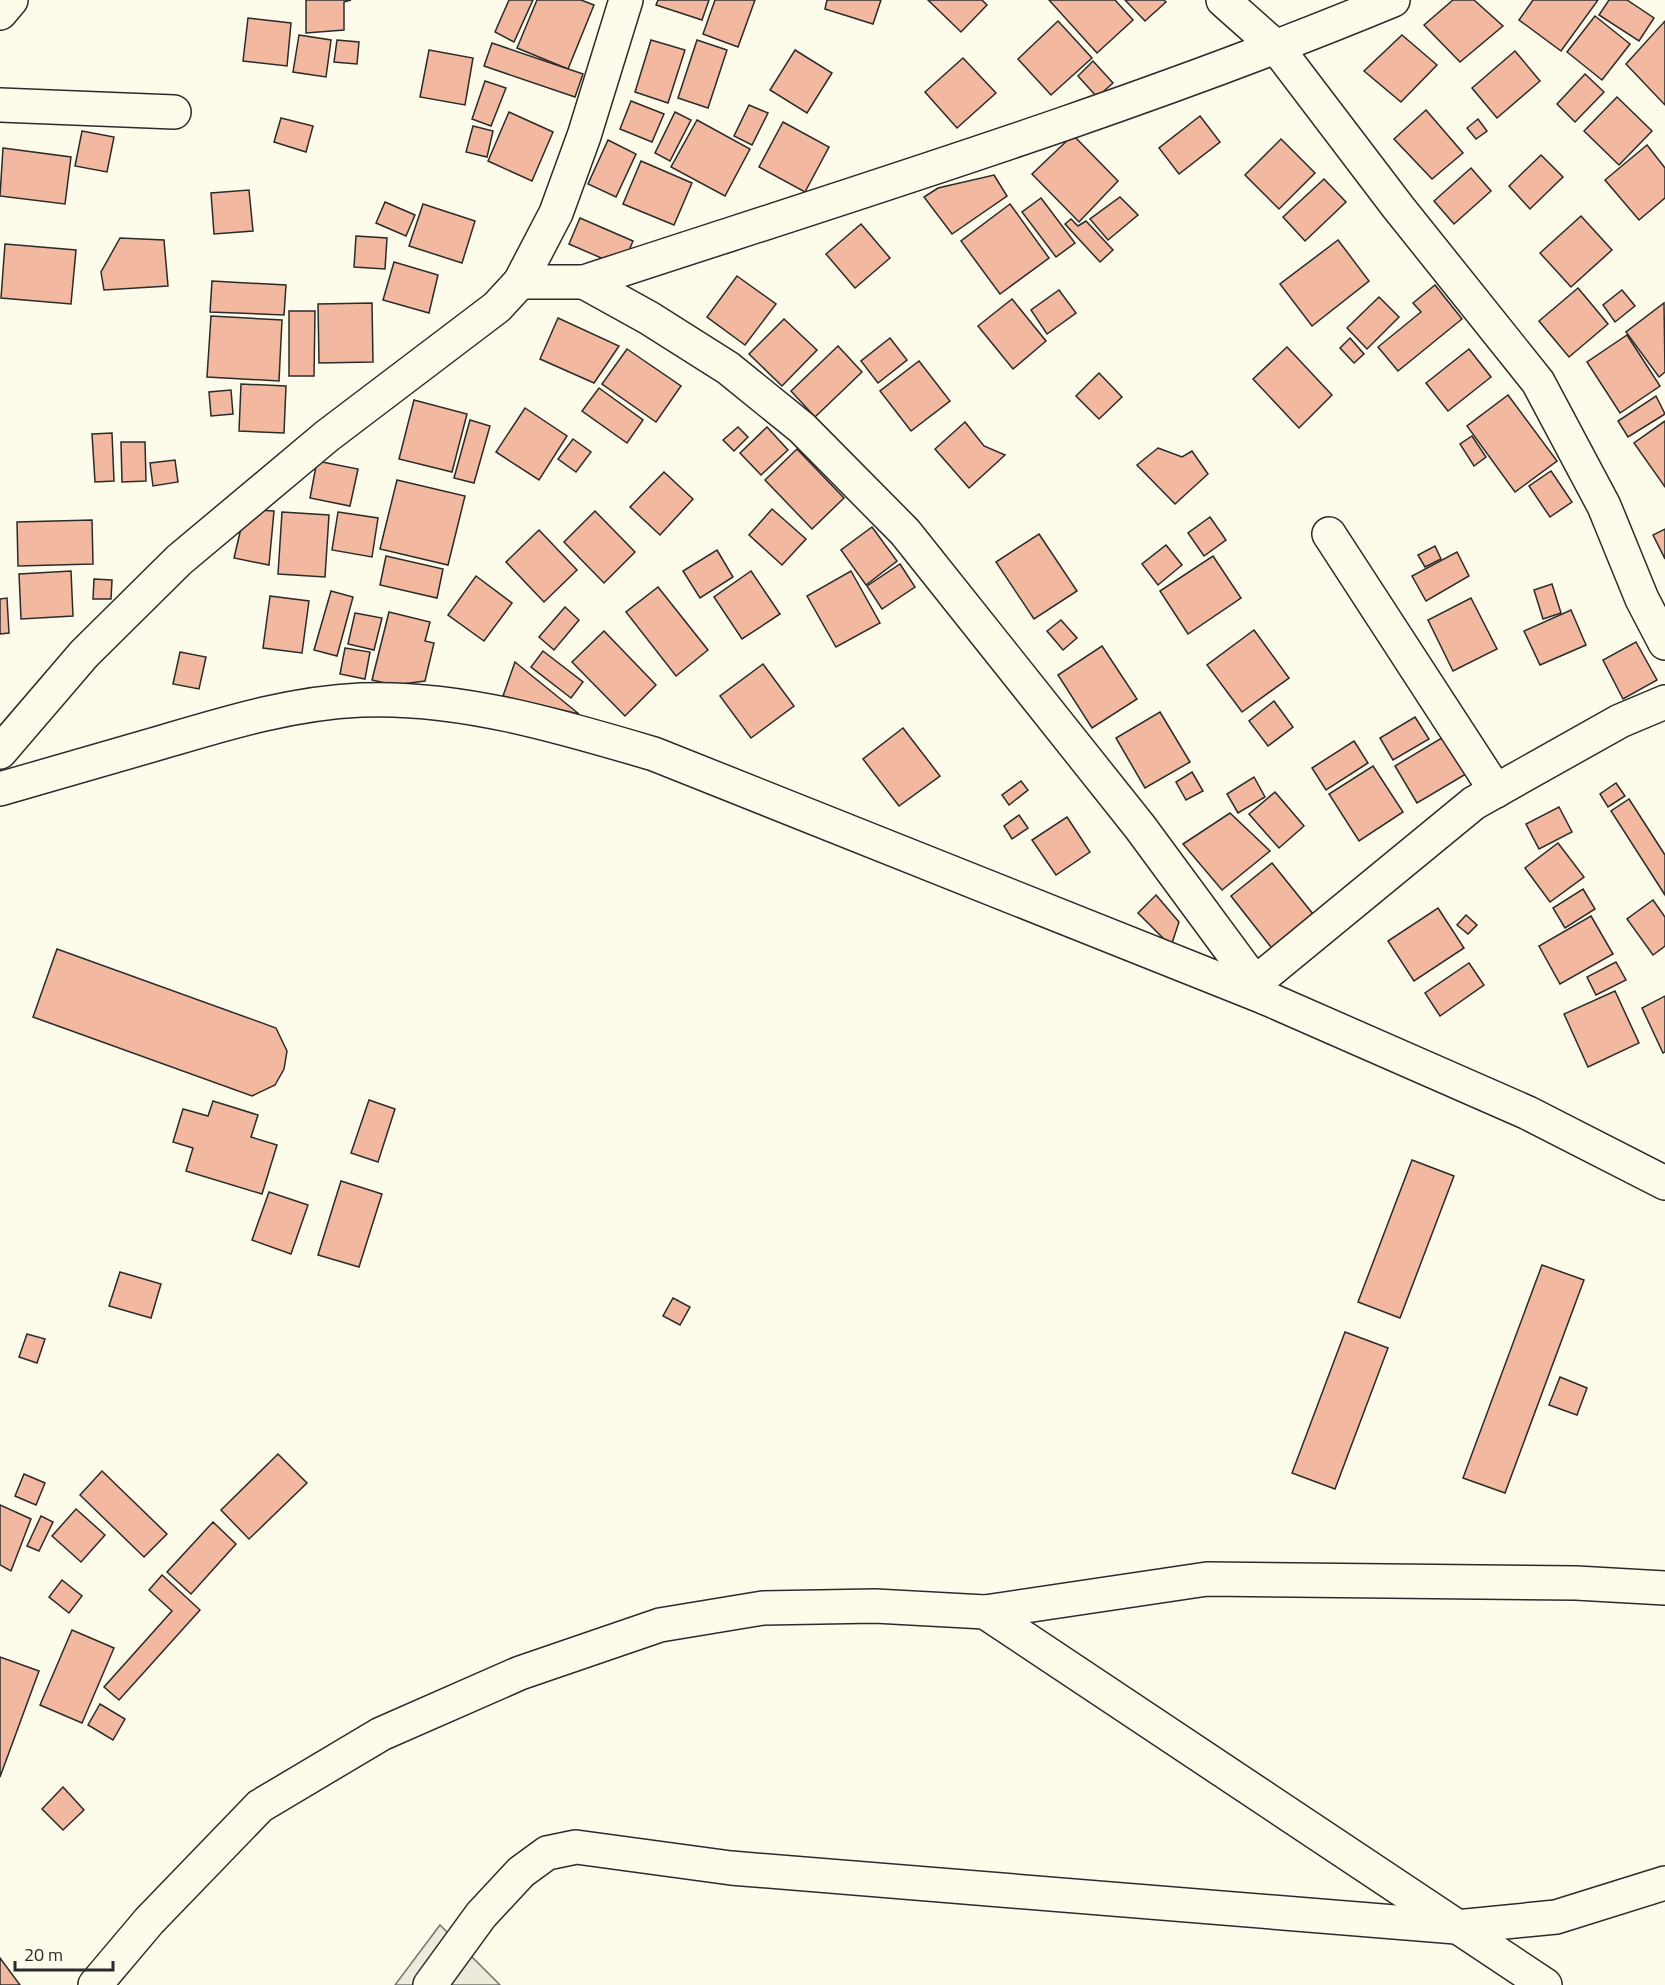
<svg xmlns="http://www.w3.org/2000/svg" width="1665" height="1985" viewBox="0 0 1665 1985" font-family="'Titillium Web',sans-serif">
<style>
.green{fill:#ecebdb;stroke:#74746e;stroke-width:1.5}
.building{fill:#f2b8a0;stroke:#2b2b2b;stroke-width:1.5}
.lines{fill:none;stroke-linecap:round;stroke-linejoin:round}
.minor-casing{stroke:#2b2b2b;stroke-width:36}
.minor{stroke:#fdfbea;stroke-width:33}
</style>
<rect width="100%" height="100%" fill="#fdfbea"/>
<path class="green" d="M440 1925 500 1985H395Z"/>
<g class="building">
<path d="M306 0H351L344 2V30L306 33Z"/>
<path d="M509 0H533L514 42 495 32Z"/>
<path d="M537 0H581L594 5 568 69 517 48Z"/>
<path d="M658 0H709L702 20 656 5Z"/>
<path d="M715 0H755L738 47 703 34Z"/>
<path d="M827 0H881L873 24 825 9Z"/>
<path d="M928 0H982L987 5 961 32Z"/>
<path d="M1049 0H1115L1133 20 1097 53Z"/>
<path d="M1125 0H1164L1166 2 1145 21Z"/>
<path d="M1453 0H1474L1503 26 1460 62 1424 25Z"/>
<path d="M1533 0H1598L1561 51 1519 20Z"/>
<path d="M1609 0H1627L1654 18 1639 41 1599 15Z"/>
<path d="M1595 16 1630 44 1602 80 1567 52Z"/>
<path d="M248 18 291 23 287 66 243 61Z"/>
<path d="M1058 21 1092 58 1051 95 1018 59Z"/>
<path d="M1665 21V105L1626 64Z"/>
<path d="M299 35 331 40 326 77 293 72Z"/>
<path d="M1402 35 1437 65 1401 102 1364 71Z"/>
<path d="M337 40 359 42 357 64 334 62Z"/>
<path d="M651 40 685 50 668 103 635 92Z"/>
<path d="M697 40 727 50 708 108 678 98Z"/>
<path d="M492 43 583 74 575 97 484 66Z"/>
<path d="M429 50 473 58 465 105 420 97Z"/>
<path d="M795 50 832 73 807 113 770 90Z"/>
<path d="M1515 51 1540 81 1497 118 1472 88Z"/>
<path d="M963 58 996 93 957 128 925 92Z"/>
<path d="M1093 61 1113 83 1097 97 1078 76Z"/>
<path d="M1585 74 1604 92 1575 122 1557 104Z"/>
<path d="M485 81 506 88 491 126 472 119Z"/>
<path d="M1617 97 1652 131 1619 165 1584 131Z"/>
<path d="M631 101 664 114 652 142 620 129Z"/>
<path d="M749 105 768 113 752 145 734 136Z"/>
<path d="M1426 110 1463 153 1432 179 1394 139Z"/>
<path d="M509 112 553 132 532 181 488 161Z"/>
<path d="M675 112 691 120 670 161 655 153Z"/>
<path d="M1200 116 1220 142 1179 174 1159 148Z"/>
<path d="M281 118 313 126 306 152 274 142Z"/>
<path d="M1478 119 1487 131 1476 139 1467 128Z"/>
<path d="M697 120 750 149 725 196 671 167Z"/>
<path d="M783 122 829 147 805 192 759 167Z"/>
<path d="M473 126 493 131 487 157 466 152Z"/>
<path d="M82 131 114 137 107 172 75 166Z"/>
<path d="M1073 135 1118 181 1079 222 1032 174Z"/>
<path d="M1281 139 1315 173 1279 209 1245 175Z"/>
<path d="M608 140 636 154 616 197 588 184Z"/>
<path d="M1647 145 1665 168V198L1639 220 1605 180Z"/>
<path d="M3 148 71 157 65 204 0 196Z"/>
<path d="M1541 155 1563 177 1530 209 1509 186Z"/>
<path d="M641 161 692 183 674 225 623 204Z"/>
<path d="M1471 168 1491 191 1454 224 1434 201Z"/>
<path d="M994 175 1007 196 952 234 924 197 938 188Z"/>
<path d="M1324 179 1346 202 1305 241 1283 217Z"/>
<path d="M249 190 253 231 214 234 211 193Z"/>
<path d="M1120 197 1138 215 1108 240 1090 219Z"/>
<path d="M1041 198 1075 243 1056 257 1022 212Z"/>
<path d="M385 202 415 215 406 236 376 223Z"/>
<path d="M423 204 475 221 462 263 409 246Z"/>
<path d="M1010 204 1049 258 1000 294 961 241Z"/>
<path d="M1581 216 1612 250 1571 287 1540 253Z"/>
<path d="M580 218 633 241 622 267 569 244Z"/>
<path d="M1071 219 1078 226 1086 221 1113 250 1100 262 1065 224Z"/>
<path d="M861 224 890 258 855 288 826 254Z"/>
<path d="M356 236 387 238 385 269 354 267Z"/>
<path d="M120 238 164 240 168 286 104 290 101 272Z"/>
<path d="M1338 240 1369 281 1312 326 1280 284Z"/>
<path d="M5 244 76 250 71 304 1 298Z"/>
<path d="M394 262 438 275 429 313 383 300Z"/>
<path d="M737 276 776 304 745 345 707 317Z"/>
<path d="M212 281 286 285 284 315 210 312Z"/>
<path d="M1435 285 1462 319 1398 371 1378 347 1421 312 1413 303Z"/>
<path d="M1578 288 1608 324 1569 357 1539 321Z"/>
<path d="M1059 290 1076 313 1047 334 1031 310Z"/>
<path d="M1622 290 1635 306 1615 322 1603 305Z"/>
<path d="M1379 297 1399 317 1367 349 1347 328Z"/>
<path d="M1012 299 1046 341 1013 369 978 326Z"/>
<path d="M372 303 373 362 319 363 318 304Z"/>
<path d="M1664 303 1665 372 1659 377 1626 332Z"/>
<path d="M289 311H315L314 376H289Z"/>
<path d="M211 316 282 320 279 381 207 377Z"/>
<path d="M558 318 619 346 594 383 540 359Z"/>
<path d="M784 319 817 350 782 386 749 354Z"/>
<path d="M1627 335 1660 386 1620 413 1587 362Z"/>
<path d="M890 338 907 360 878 383 861 361Z"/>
<path d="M1350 338 1364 354 1354 363 1340 348Z"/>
<path d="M838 346 862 372 815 417 791 391Z"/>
<path d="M1287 347 1332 395 1299 428 1253 379Z"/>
<path d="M627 349 681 386 656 422 602 384Z"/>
<path d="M1469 349 1491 377 1448 411 1426 383Z"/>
<path d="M919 361 950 401 911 431 880 391Z"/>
<path d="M1099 373 1122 397 1099 419 1076 396Z"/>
<path d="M241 384 286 386 284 433 239 431Z"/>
<path d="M599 388 643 420 627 443 582 411Z"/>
<path d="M231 390 233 414 211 416 209 392Z"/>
<path d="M1508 395 1557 461 1515 492 1467 426Z"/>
<path d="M1656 396 1665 414 1628 437 1618 421Z"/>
<path d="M414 400 467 414 452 472 399 459Z"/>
<path d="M525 408 567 436 539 480 496 452Z"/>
<path d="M470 420 490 426 474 483 454 478Z"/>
<path d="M1665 421V487L1634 443Z"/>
<path d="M965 422 984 446 1005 455 969 488 935 449Z"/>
<path d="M738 427 748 437 734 451 723 440Z"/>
<path d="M767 427 788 450 761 475 740 453Z"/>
<path d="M112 433 114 481 95 482 92 434Z"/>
<path d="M1472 436 1486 457 1474 466 1460 444Z"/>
<path d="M573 439 591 452 576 472 558 459Z"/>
<path d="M121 442H145L146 481 122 482Z"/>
<path d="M1158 448 1182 457 1192 451 1208 474 1175 504 1137 465Z"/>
<path d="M797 449 844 498 812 529 765 480Z"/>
<path d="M175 460 178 482 153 486 150 463Z"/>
<path d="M317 461 358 469 350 506 310 498Z"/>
<path d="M1551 471 1572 502 1550 517 1529 486Z"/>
<path d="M664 472 693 499 660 535 630 507Z"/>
<path d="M397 480 465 496 448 565 380 549Z"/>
<path d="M772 509 806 539 782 565 749 535Z"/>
<path d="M258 510 274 511 269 565 234 558 242 524Z"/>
<path d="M595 511 635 552 604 583 564 542Z"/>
<path d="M282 512 329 515 325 577 278 574Z"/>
<path d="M338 512 378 518 372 557 332 550Z"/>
<path d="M1210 517 1226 540 1204 556 1188 533Z"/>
<path d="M92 520 93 564 18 566 17 522Z"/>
<path d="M872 527 897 561 866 585 841 550Z"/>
<path d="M1665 529V559L1653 535Z"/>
<path d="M539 530 577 570 544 602 506 562Z"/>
<path d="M1039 534 1077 591 1034 619 996 562Z"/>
<path d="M1166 545 1182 565 1158 585 1142 564Z"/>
<path d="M1435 546 1441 559 1425 567 1418 555Z"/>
<path d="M717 550 733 577 700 598 683 571Z"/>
<path d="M1457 552 1469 576 1426 601 1412 576Z"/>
<path d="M386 556 443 569 437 598 380 585Z"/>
<path d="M1213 556 1241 598 1188 634 1160 591Z"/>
<path d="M900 564 915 587 882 609 867 586Z"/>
<path d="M71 571 73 616 21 619 19 574Z"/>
<path d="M751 571 780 614 742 639 714 597Z"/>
<path d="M851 571 880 623 836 647 807 596Z"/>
<path d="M476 576 512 603 484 641 448 615Z"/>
<path d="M94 579 112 580 111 599H93Z"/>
<path d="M1552 584 1561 613 1543 619 1534 590Z"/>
<path d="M658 587 708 650 676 676 626 612Z"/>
<path d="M331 591 353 597 337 656 314 650Z"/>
<path d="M270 596 309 601 302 653 263 648Z"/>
<path d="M7 598 9 633 0 634V599Z"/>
<path d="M1471 598 1497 649 1453 671 1428 620Z"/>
<path d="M565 607 579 620 554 650 539 637Z"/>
<path d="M1571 610 1586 645 1540 665 1524 631Z"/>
<path d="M389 612 430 622 425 641 434 643 425 681 394 685 372 680Z"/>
<path d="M355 613 382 618 374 650 348 644Z"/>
<path d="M1061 620 1077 638 1063 650 1047 631Z"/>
<path d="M1254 630 1289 678 1242 712 1207 665Z"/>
<path d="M604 631 656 685 625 716 572 662Z"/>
<path d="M1636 642 1657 680 1623 699 1603 660Z"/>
<path d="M1102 646 1137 699 1092 728 1058 675Z"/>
<path d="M345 648 370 652 365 679 340 674Z"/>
<path d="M543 651 583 682 571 698 531 667Z"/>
<path d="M180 652 206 657 199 689 173 684Z"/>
<path d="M515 662 579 714 503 696Z"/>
<path d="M763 664 794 706 751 738 720 696Z"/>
<path d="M1274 701 1293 727 1268 746 1249 721Z"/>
<path d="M1160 712 1190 762 1145 788 1116 738Z"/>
<path d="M1415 717 1429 739 1393 760 1380 738Z"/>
<path d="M903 728 940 776 899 806 863 759Z"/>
<path d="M1445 736 1466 774 1417 803 1395 766Z"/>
<path d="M1354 741 1368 763 1326 790 1312 768Z"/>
<path d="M1373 766 1403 812 1359 841 1329 794Z"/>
<path d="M1192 772 1203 791 1186 800 1176 782Z"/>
<path d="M1254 777 1265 797 1238 813 1227 794Z"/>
<path d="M1021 781 1028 790 1009 805 1002 795Z"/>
<path d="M1616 783 1625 796 1608 807 1600 794Z"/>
<path d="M1275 792 1304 826 1279 848 1249 814Z"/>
<path d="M1629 799 1665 855V895L1611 811Z"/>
<path d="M1559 807 1572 832 1539 849 1526 824Z"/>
<path d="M1230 813 1270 851 1222 890 1183 844Z"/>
<path d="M1019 815 1028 828 1012 839 1004 826Z"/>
<path d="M1067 817 1090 852 1056 875 1032 840Z"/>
<path d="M1558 843 1584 877 1550 902 1525 868Z"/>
<path d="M1272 863 1317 919 1275 952 1231 896Z"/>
<path d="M1583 889 1595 909 1565 928 1553 908Z"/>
<path d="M1156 895 1179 922 1171 946 1138 913Z"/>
<path d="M1653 900 1665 917V946L1653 955 1627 919Z"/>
<path d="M1438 908 1464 948 1414 981 1388 941Z"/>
<path d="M1466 915 1477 925 1468 934 1457 925Z"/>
<path d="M1591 916 1613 954 1560 984 1539 946Z"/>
<path d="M57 949 276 1028 287 1051 284 1069 275 1085 252 1096 33 1017Z"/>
<path d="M1616 962 1626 980 1596 995 1587 977Z"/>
<path d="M1469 963 1484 985 1440 1016 1425 993Z"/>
<path d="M1615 991 1639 1043 1588 1067 1564 1014Z"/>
<path d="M1665 996V1052L1663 1053 1642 1008Z"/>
<path d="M369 1100 395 1109 378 1162 351 1153Z"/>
<path d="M213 1101 258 1115 251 1137 277 1145 262 1194 186 1171 193 1148 173 1142 183 1109 208 1116Z"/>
<path d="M1412 1160 1454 1176 1400 1318 1358 1302Z"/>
<path d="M341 1181 382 1194 359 1267 318 1255Z"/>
<path d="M269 1192 308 1205 291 1254 252 1240Z"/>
<path d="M1542 1265 1584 1280 1505 1493 1463 1478Z"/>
<path d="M120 1272 161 1284 151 1318 109 1306Z"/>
<path d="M673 1298 690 1307 680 1325 663 1316Z"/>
<path d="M1345 1332 1388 1348 1335 1489 1292 1473Z"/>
<path d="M27 1334 45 1339 37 1363 19 1357Z"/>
<path d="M1560 1377 1587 1388 1577 1415 1549 1405Z"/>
<path d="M278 1454 307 1483 249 1539 221 1510Z"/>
<path d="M102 1471 167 1534 144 1557 80 1495Z"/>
<path d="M24 1474 45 1483 36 1505 15 1496Z"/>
<path d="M0 1505 31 1519 11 1571 0 1565Z"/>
<path d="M76 1509 105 1535 81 1562 52 1536Z"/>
<path d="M41 1516 53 1522 39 1551 27 1546Z"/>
<path d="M213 1522 236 1544 191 1594 167 1572Z"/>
<path d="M162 1575 200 1610 119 1700 104 1687 172 1611 149 1590Z"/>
<path d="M62 1580 82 1596 69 1613 49 1597Z"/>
<path d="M72 1630 114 1648 82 1723 40 1705Z"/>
<path d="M0 1657 39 1671 0 1777Z"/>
<path d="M100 1704 125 1719 113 1740 88 1725Z"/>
<path d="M63 1787 84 1810 63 1830 42 1809Z"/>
<path d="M0 1958 20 1985H0Z"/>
</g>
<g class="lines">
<defs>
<g id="minor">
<path d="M1223 0 1277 48 1398 207 1538 382 1604 506 1642 599 1665 643"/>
<path d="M0 13 11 0"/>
<path d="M0 105 174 112"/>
<path d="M520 282H584C855 193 1130 109 1393 0"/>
<path d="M584 282 649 318 728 368 802 428 905 532 1140 827 1266 998"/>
<path d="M1329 534 1496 791"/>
<path d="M0 752 84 654 179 560 327 436 497 307 520 282 556 213 584 136 626 0"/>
<path d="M0 789C55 773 110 757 166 741 230 722 293 703 361 700 459 696 560 726 654 754L1266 998 1528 1113 1665 1183"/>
<path d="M1255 983 1474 803 1620 721 1665 702"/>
<path d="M985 1612 1545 1985"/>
<path d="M95 1985 149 1921 260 1806 381 1734 520 1673 660 1625 763 1608 875 1606 985 1612 1207 1579 1576 1583 1665 1588"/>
<path d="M430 1985 481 1915 521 1872 547 1853 576 1847 731 1868 1456 1927 1556 1917 1665 1883"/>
</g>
</defs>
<use href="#minor" class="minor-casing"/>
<use href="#minor" class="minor"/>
</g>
<path d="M15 1961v9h98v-9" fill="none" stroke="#2b2b2b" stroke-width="3"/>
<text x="24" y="1961" font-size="18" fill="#2b2b2b" stroke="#fdfbea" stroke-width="4.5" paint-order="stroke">20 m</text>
</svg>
